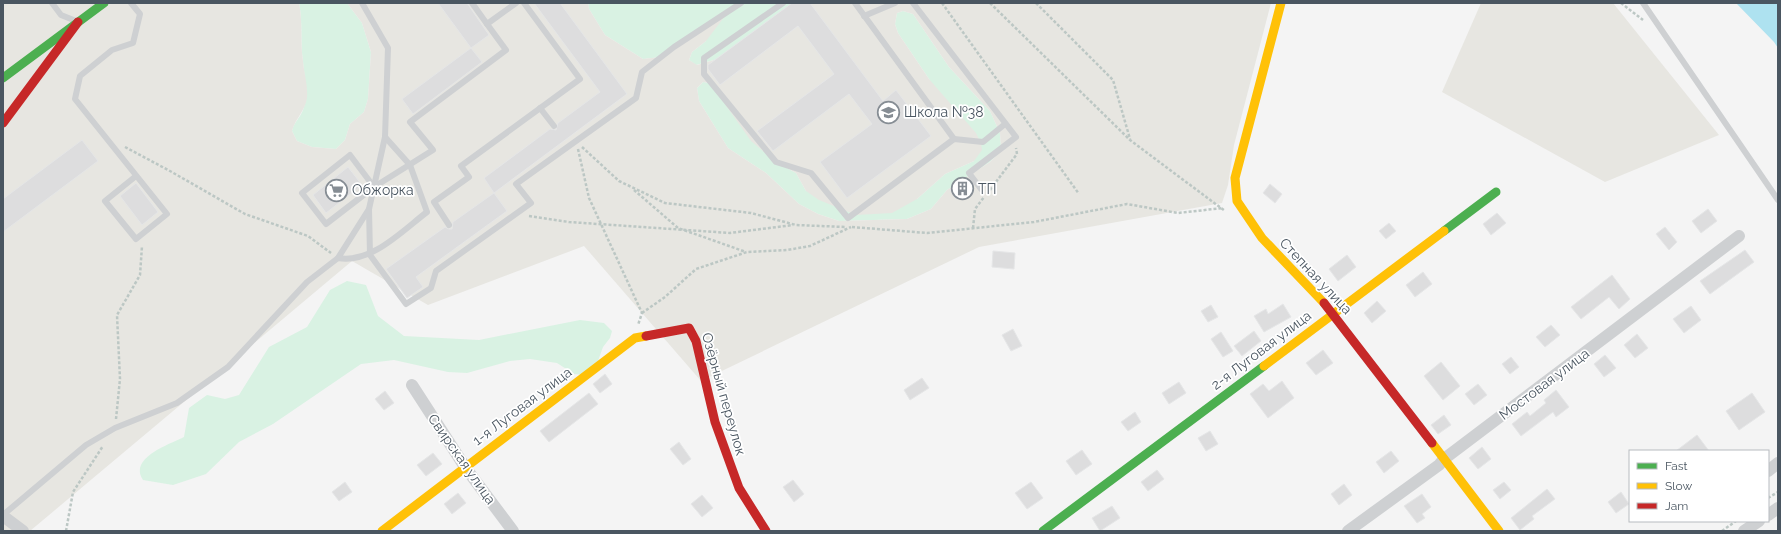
<svg xmlns="http://www.w3.org/2000/svg" width="1781" height="534" viewBox="0 0 1781 534" font-family="Raleway,sans-serif">
<style>
.green{fill:#d9f2e3}
.sand{fill:#e7e6e1;fill-rule:evenodd}
.water{fill:#aee2f0}
.building{fill:#ddddde;stroke:#e5e6e7}
.lines{fill:none;stroke-linecap:round;stroke-linejoin:round}
.path{stroke:#bcc7c4;stroke-width:2.5;stroke-dasharray:3 2;stroke-linecap:butt}
.lane{stroke:#ced0d2;stroke-width:6}
.street{stroke:#ced0d2;stroke-width:12}
.fast{stroke:#4caf50;stroke-width:9}
.slow{stroke:#ffc107;stroke-width:9}
.jam{stroke:#c62828;stroke-width:9}
.labels{text-anchor:middle;dominant-baseline:central;stroke-width:3.5;stroke-linejoin:round;paint-order:stroke}
.poi-label{font-size:14px;fill:#4a5661;stroke:#fff;text-anchor:start}
.street-label{font-size:14px;fill:#4a5661;stroke:#fff}
</style>
<rect width="100%" height="100%" fill="#f4f4f4"/>
<g class="green">
<path d="M299 3H347L362 23 371 52 368 99 364 112 350 124 345 140 336 149 312 147 297 141 292 131C294 122 300 118 303 110 309 96 304 75 303 61 300 42 303 22 299 3Z"/>
<path d="M588 3H794L721 58 696 65 689 60 692 52 706 41 661 57 643 59 605 35 589 9Z"/>
<path d="M903 11 913 14 949 67 990 111 1000 133 1001 147 998 154 990 162 947 190 931 209 907 219 839 221 818 214 799 204 766 173 728 148 699 101 697 88 703 82 710 83 776 162 796 173 806 191 917 199 945 174 974 161 929 79 898 33 895 24 897 13Z"/>
<path d="M347 281 366 285 378 316 404 336 479 340 580 320 604 323 612 331 610 338 603 347 598 361 584 375 574 374 557 363 530 359 510 361 467 373 448 372 394 360 361 364 273 424 239 442 206 474 173 485 143 480C128 458 170 444 184 437L189 408 207 395 225 399 239 395 269 347 307 327 330 290Z"/>
</g>
<g class="sand">
<path d="M3 3H299C303 22 300 42 303 61 304 73 308 85 307 98 305 111 295 119 292 131L297 141 312 147 336 149 345 140 350 124 364 112 368 99 371 52 362 23 347 3H588L589 9 605 35 643 59 661 57 725 16 706 41 692 52 689 60 697 65 721 58 794 3H1271L1234 145 1228 185 1222 203 979 247 701 381 584 246 428 305 352 261 30 531H3ZM903 11 913 14 949 67 990 111 1000 133 1001 147 998 154 990 162 947 190 931 209 907 219 839 221 818 214 799 204 766 173 728 148 699 101 697 88 703 82 710 83 751 141 776 162 796 173 806 191 819 200 856 215 892 213 917 199 945 174 974 161 982 150 981 143 976 133 929 79 898 33 895 24 897 13Z"/>
<path d="M1481 3H1613L1719 135 1605 182 1442 92Z"/>
</g>
<path class="water" d="M1736 3H1778V48L1774 42Z"/>
<g class="building">
<path d="M438 3H467L489 35 471 48Z"/>
<path d="M534 3H560L627 94 494 193 484 178 550 129 556 130 558 123 600 92Z"/>
<path d="M792 3H810L883 101 896 90 931 136 847 198 820 162 872 124 849 94 773 151 757 131 834 74 798 26 720 85 708 69V65Z"/>
<path d="M471 48 482 62 413 114 402 99Z"/>
<path d="M82 140 98 161 3 232V199Z"/>
<path d="M348 167 362 185 326 213 313 195Z"/>
<path d="M966 179 973 188 957 199 950 190Z"/>
<path d="M136 183 158 212 142 225 120 196Z"/>
<path d="M1270 184 1282 194 1275 203 1263 193Z"/>
<path d="M494 193 507 211 416 277 423 287 407 298 386 269 445 227 449 229H452L453 222Z"/>
<path d="M1708 209 1717 221 1701 233 1692 221Z"/>
<path d="M1497 213 1506 223 1491 235 1483 224Z"/>
<path d="M1389 223 1396 231 1386 239 1379 231Z"/>
<path d="M1665 227 1677 242 1669 250 1656 234Z"/>
<path d="M1745 250 1754 262 1710 294 1700 281Z"/>
<path d="M993 251 1015 253 1014 269 992 267Z"/>
<path d="M1347 255 1356 267 1338 281 1329 269Z"/>
<path d="M1423 272 1432 284 1415 297 1406 285Z"/>
<path d="M1612 275 1630 299 1619 309 1609 297 1581 319 1571 307Z"/>
<path d="M1377 301 1386 311 1372 323 1364 313Z"/>
<path d="M1283 304 1291 317 1264 332 1254 316 1266 309 1268 314Z"/>
<path d="M1211 305 1218 317 1208 322 1201 311Z"/>
<path d="M1691 306 1701 320 1684 333 1673 319Z"/>
<path d="M1551 325 1560 335 1545 347 1536 337Z"/>
<path d="M1013 329 1022 346 1011 351 1002 335Z"/>
<path d="M1254 331 1261 341 1242 356 1234 346Z"/>
<path d="M1221 332 1233 351 1223 357 1211 339Z"/>
<path d="M1637 334 1648 348 1635 358 1624 345Z"/>
<path d="M1323 350 1333 363 1316 375 1306 363Z"/>
<path d="M1605 355 1616 368 1604 377 1594 364Z"/>
<path d="M1511 357 1519 367 1510 374 1502 364Z"/>
<path d="M1441 362 1460 386 1443 400 1424 376Z"/>
<path d="M605 374 612 384 600 393 593 384Z"/>
<path d="M922 378 929 388 910 400 904 390Z"/>
<path d="M1282 381 1294 398 1268 418 1250 394 1263 384 1269 391Z"/>
<path d="M1179 382 1186 393 1169 404 1162 393Z"/>
<path d="M1478 384 1487 395 1474 405 1465 394Z"/>
<path d="M1556 390 1569 407 1556 417 1553 412 1521 436 1512 424 1527 412 1530 416 1546 403 1544 400Z"/>
<path d="M385 391 394 403 384 410 375 399Z"/>
<path d="M589 393 598 404 549 442 540 431Z"/>
<path d="M1752 393 1765 412 1739 430 1726 411Z"/>
<path d="M1135 412 1141 422 1128 431 1121 422Z"/>
<path d="M1444 415 1451 425 1438 434 1431 425Z"/>
<path d="M1210 431 1218 444 1206 451 1198 438Z"/>
<path d="M1697 435 1709 451H1676Z"/>
<path d="M679 442 691 459 683 465 670 449Z"/>
<path d="M1482 447 1491 459 1478 469 1469 458Z"/>
<path d="M1082 450 1092 464 1076 475 1066 461Z"/>
<path d="M1391 451 1399 461 1384 473 1376 462Z"/>
<path d="M433 453 442 464 426 476 417 465Z"/>
<path d="M1157 470 1164 479 1148 491 1141 482Z"/>
<path d="M793 480 804 494 794 502 783 487Z"/>
<path d="M345 482 352 492 339 501 332 492Z"/>
<path d="M1031 482 1043 498 1027 509 1015 493Z"/>
<path d="M1504 482 1511 490 1500 499 1493 490Z"/>
<path d="M1344 484 1352 495 1339 505 1331 494Z"/>
<path d="M1547 489 1555 499 1532 516 1534 519 1520 530 1511 518Z"/>
<path d="M1621 492 1629 504 1616 513 1608 502Z"/>
<path d="M458 493 466 503 452 514 444 504Z"/>
<path d="M1422 494 1431 507 1422 514 1425 518 1417 523 1404 506Z"/>
<path d="M702 495 713 508 702 517 691 504Z"/>
<path d="M1112 506 1120 518 1100 531 1092 518Z"/>
</g>
<g class="lines">
<g class="path">
<path d="M942 3 1079 194"/>
<path d="M990 3 1130 140 1225 211"/>
<path d="M1036 3 1113 80 1130 139"/>
<path d="M1621 3 1643 20"/>
<path d="M125 147 170 171 245 214 308 236 331 253"/>
<path d="M582 147 619 181 665 203 751 213 796 225 845 227"/>
<path d="M578 149 589 198 642 313 638 325"/>
<path d="M634 190 678 228 746 252"/>
<path d="M990 190 1017 154 1016 148"/>
<path d="M529 216 569 222 730 233 793 225"/>
<path d="M852 227 927 233 1034 222 1127 204 1178 213 1223 208"/>
<path d="M973 228 975 209 984 197"/>
<path d="M642 313 665 297 696 269 747 252 787 250 810 246 851 227"/>
<path d="M116 419 120 379 117 315 140 275 142 246"/>
<path d="M1768 498 1778 492"/>
<path d="M66 531 73 492 103 446"/>
<path d="M1722 531 1736 521"/>
</g>
<g class="lane">
<path d="M52 3 61 15 76 21"/>
<path d="M131 3 140 14 133 43 112 50 80 76 75 99 167 214 136 239 105 201 136 176"/>
<path d="M472 3 487 24 516 3"/>
<path d="M783 3 704 58V74L776 162 811 173 848 218 954 139 983 142 1005 124"/>
<path d="M855 3 954 139"/>
<path d="M913 3 1016 137 969 173 981 189"/>
<path d="M1643 3 1778 200"/>
<path d="M864 16 895 3"/>
<path d="M540 108 554 126"/>
<path d="M385 137 369 209 370 255 406 304 431 288 436 271 531 203 516 184 636 98 642 72 674 47 741 3"/>
<path d="M374 187 350 155 302 193 326 224 374 187 433 150 410 122 506 50 487 24"/>
<path d="M449 225 434 202 469 177 461 166 580 79 524 3"/>
<path d="M338 258 369 209"/>
<path d="M3 515 86 445 115 428 177 403 228 367 307 282 338 258C371 264 402 231 427 212L410 165 385 137 388 48 362 3"/>
</g>
<g class="street">
<path d="M412 385 465 467 513 531"/>
<path d="M1768 471 1778 463"/>
<path d="M1768 515 1778 508"/>
<path d="M3 516 23 531"/>
<path d="M1348 531 1439 465 1444 459 1739 236"/>
<path d="M1744 531 1759 521"/>
</g>
<g class="fast">
<path d="M3 78 104 3"/>
<path d="M1444 231 1496 192"/>
<path d="M1043 531 1264 366"/>
</g>
<g class="slow">
<path d="M1281 3 1235 178 1237 201 1262 238 1324 303"/>
<path d="M1264 366 1444 231"/>
<path d="M1432 443 1499 531"/>
<path d="M382 531 635 338 646 336"/>
</g>
<g class="jam">
<path d="M3 123 78 22"/>
<path d="M1324 303 1432 443"/>
<path d="M646 336 689 328 696 341 715 422 739 488 766 531"/>
</g>
</g>
<defs>
<symbol id="school-ring" viewBox="-11 -11 22 22"><circle r="9.5" fill="#fff" stroke="#868d94" stroke-width="1.5"/><path d="M0-5L7-2L0 1L-7-2ZM-4 1L0 2.5L4 1V4Q0 6-4 4Z" fill="#868d94"/></symbol>
<symbol id="building-ring" viewBox="-11 -11 22 22"><circle r="9.5" fill="#fff" stroke="#868d94" stroke-width="1.5"/><path d="M-4-6H4V6H1V3H-1V6H-4ZM-2.5-4.3h1.7v1.8h-1.7ZM.8-4.3h1.7v1.8H.8ZM-2.5-1h1.7V.8h-1.7ZM.8-1h1.7V.8H.8Z" fill="#868d94"/></symbol>
<symbol id="supermarket-ring" viewBox="-11 -11 22 22"><circle r="9.5" fill="#fff" stroke="#868d94" stroke-width="1.5"/><path d="M-6-5.5h2.5l.6 2H6L4.5 2H-2.5L-4.4-4H-6ZM-1.5 3.2a1.3 1.3 0 1 0 .1 0ZM3 3.2a1.3 1.3 0 1 0 .1 0Z" fill="#868d94"/></symbol>
</defs>
<g fill-rule="evenodd">
<use href="#school-ring" x="876" y="100" width="25" height="25"/>
<use href="#building-ring" x="950" y="176" width="25" height="25"/>
<use href="#supermarket-ring" x="324" y="178" width="25" height="25"/>
</g>
<g class="labels">
<g class="poi-label">
<text x="904" y="112">Школа №38</text>
<text x="978" y="189">ТП</text>
<text x="352" y="190">Обжорка</text>
</g>
<g class="street-label">
<text transform="translate(1316 276) rotate(47)">Степная улица</text>
<text transform="translate(1261 350) rotate(-37)">2-я Луговая улица</text>
<text transform="translate(1544 384) rotate(-37)">Мостовая улица</text>
<text transform="translate(724 394) rotate(74)">Озёрный переулок</text>
<text transform="translate(522 406) rotate(-37)">1-я Луговая улица</text>
<text transform="translate(462 459) rotate(55)">Свирская улица</text>
</g>
</g>
<rect width="1781" height="534" fill="none" stroke="#4a5661" stroke-width="8"/>
<rect x="1629" y="450" width="140" height="72" fill="#ffffff" stroke="#b7bbc0"/>
<rect x="1637" y="463" width="20" height="6" fill="#4caf50" stroke="#b7bbc0"/>
<text x="1665" y="470" font-size="12" fill="#4a5661">Fast</text>
<rect x="1637" y="483" width="20" height="6" fill="#ffc107" stroke="#b7bbc0"/>
<text x="1665" y="490" font-size="12" fill="#4a5661">Slow</text>
<rect x="1637" y="503" width="20" height="6" fill="#c62828" stroke="#b7bbc0"/>
<text x="1665" y="510" font-size="12" fill="#4a5661">Jam</text>
</svg>
